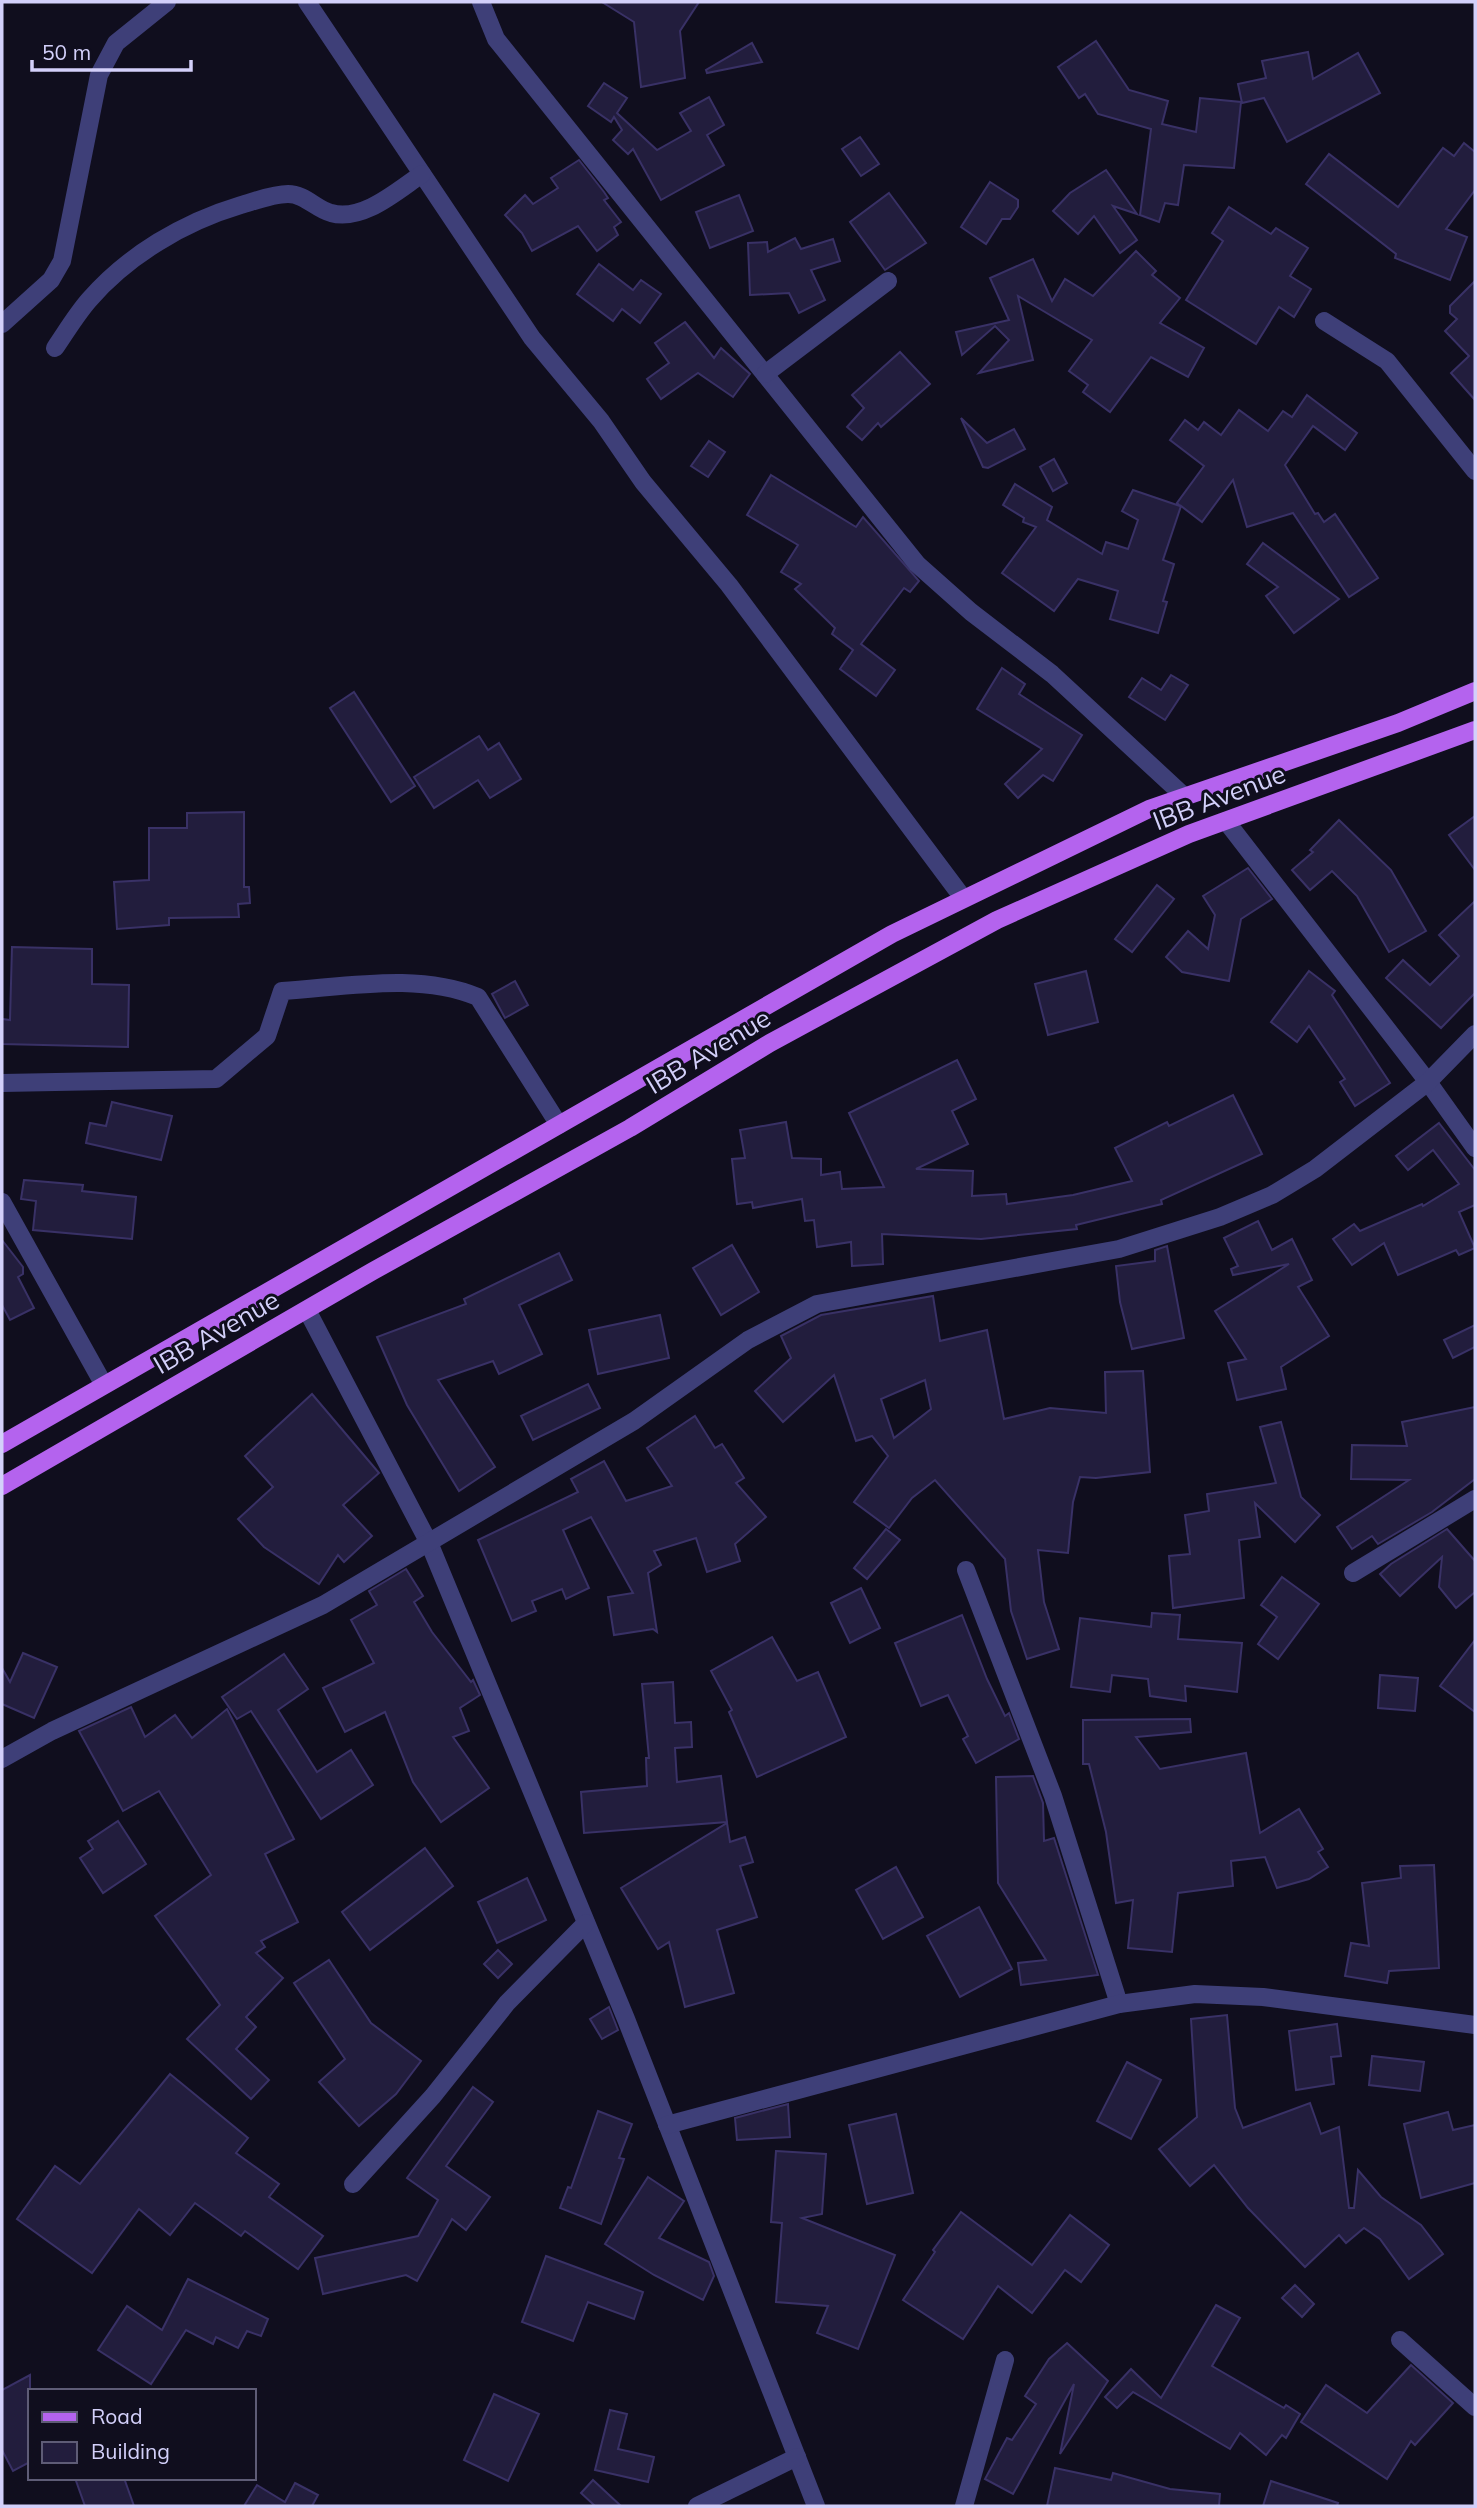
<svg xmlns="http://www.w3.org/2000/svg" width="1477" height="2508" viewBox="0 0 1477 2508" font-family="Mulish,sans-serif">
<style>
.building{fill:#221d3d;stroke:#393166;stroke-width:2;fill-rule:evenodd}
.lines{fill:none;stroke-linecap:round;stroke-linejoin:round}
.minor{stroke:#3e3f78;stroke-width:18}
.major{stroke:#b463ee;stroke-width:18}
.labels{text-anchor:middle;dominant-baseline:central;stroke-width:6;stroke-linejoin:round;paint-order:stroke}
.street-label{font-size:26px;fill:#d3d0fa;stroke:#100e1e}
</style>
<rect width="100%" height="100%" fill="#100e1e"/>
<g class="building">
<path d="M602 2H699L680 31 685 78 641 87 634 22Z"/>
<path d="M1096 41 1129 90 1168 101 1162 124 1196 132 1200 98 1241 102 1234 168 1184 165 1178 205 1165 203 1159 222 1140 215 1151 129 1098 114 1085 94 1079 98 1058 67Z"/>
<path d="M752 43 762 62 707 73 706 70Z"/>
<path d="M1308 52 1313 79 1358 53 1380 93 1287 142 1264 98 1242 103 1238 84 1266 78 1262 61Z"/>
<path d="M604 83 627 98 617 113 657 150 691 131 680 113 709 97 724 125 707 135 724 165 661 200 633 149 628 154 613 140 622 130 614 117 611 122 588 106Z"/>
<path d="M860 137 879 164 861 176 842 149Z"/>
<path d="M1464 143 1475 152V190L1446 229 1467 237 1450 280 1395 258 1396 254 1306 184 1329 154 1398 207 1443 148 1454 156Z"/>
<path d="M579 160 604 192 608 198 604 200 621 222 614 227 618 235 597 251 578 226 532 251 522 233 505 215 525 195 533 204 558 188 551 178Z"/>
<path d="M1106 170 1137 214 1113 206 1137 240 1120 253 1094 216 1078 234 1053 211 1070 193Z"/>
<path d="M990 182 1018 200V207L1010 219H1002L986 244 961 227Z"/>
<path d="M889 193 926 243 885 270 850 222Z"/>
<path d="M739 195 753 231 710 248 696 212Z"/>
<path d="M1229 207 1271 234 1276 228 1308 248 1290 276 1311 289 1294 317 1279 307 1256 344 1186 300 1223 241 1212 233Z"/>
<path d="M795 238 801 249 833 239 840 261 811 270 825 300 799 313 789 293 750 295 748 243 767 242 768 252Z"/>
<path d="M1136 251 1156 271 1152 275 1180 298 1160 323 1204 348 1188 377 1151 357 1110 412 1083 392 1088 385 1069 371 1092 340 1018 296 1033 360 979 373 1009 340 995 326 962 355 956 332 1009 320 990 278 1033 259 1052 301 1065 279 1093 296Z"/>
<path d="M599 264 633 290 641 280 661 294 640 323 622 309 613 321 577 294Z"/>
<path d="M1475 281V400L1451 373 1469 356 1445 331 1457 319 1450 313V306Z"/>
<path d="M685 322 714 358 721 348 750 374 733 397 698 373 661 399 647 379 669 363 655 343Z"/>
<path d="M900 352 930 384 881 427 878 423 862 440 847 427 864 408 852 395Z"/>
<path d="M1307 395 1357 433 1345 450 1313 426 1285 465 1315 514 1318 513 1324 522 1335 514 1378 578 1349 597 1293 513 1247 527 1233 480 1202 522 1181 506 1163 560 1174 564 1163 601 1167 602 1158 633 1110 619 1118 591 1078 579 1054 611 1002 573 1036 527 1023 522 1024 518 1003 505 1015 484 1052 507 1047 520 1102 554 1106 542 1128 549 1138 520 1122 511 1133 490 1180 506 1177 503 1204 466 1170 440 1185 420 1198 430 1204 422 1221 435 1239 410 1268 431 1283 411 1292 417Z"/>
<path d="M961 418 987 443 1014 429 1025 449 988 468 983 467Z"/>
<path d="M709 441 725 452 708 477 691 466Z"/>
<path d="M1054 459 1067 483 1053 491 1040 467Z"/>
<path d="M771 475 856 527 863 517 919 581 910 592 904 588 861 644 895 670 876 696 840 669 853 650 832 634 835 628 795 589 801 584 781 572 798 545 747 515Z"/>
<path d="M1263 543 1339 599 1294 633 1266 596 1278 587 1247 564Z"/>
<path d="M1002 668 1025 684 1019 694 1082 735 1053 781 1043 775 1018 798 1005 784 1042 749 977 709Z"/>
<path d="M1171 675 1188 685 1165 720 1129 697 1142 678 1161 690Z"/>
<path d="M354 692 415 786 391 802 330 708Z"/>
<path d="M479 736 488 750 499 743 521 779 490 798 478 780 434 808 414 777Z"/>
<path d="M244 812V887H249L250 903 238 904 239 917 169 918V925L117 929 114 882 149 880V828H187V813Z"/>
<path d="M1475 816V870L1449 835Z"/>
<path d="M1339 820 1391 870 1426 931 1389 952 1357 896 1332 871 1310 890 1292 870 1313 852 1310 850Z"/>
<path d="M1248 868 1272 899 1241 919 1229 981 1182 972 1166 957 1188 931 1208 949 1215 915 1203 896Z"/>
<path d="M1157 885 1174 899 1132 952 1115 939Z"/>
<path d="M1475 901V993L1441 1028 1386 978 1403 960 1430 985 1459 956 1439 935Z"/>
<path d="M12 947 92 949V984L129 985 128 1047 2 1044V1019L10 1020Z"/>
<path d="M1086 971 1098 1022 1048 1035 1035 984Z"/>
<path d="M1309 971 1335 991 1332 995 1390 1083 1355 1106 1340 1082 1345 1079 1309 1026 1297 1042 1271 1022Z"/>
<path d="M515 981 528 1005 505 1018 492 994Z"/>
<path d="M957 1060 976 1099 952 1111 968 1144 916 1169 973 1171 972 1196 1006 1194 1007 1204 1073 1195 1132 1181 1115 1148 1167 1122 1169 1126 1233 1095 1262 1154 1161 1200 1162 1204 1076 1225 1077 1229 981 1239 882 1234 883 1264 852 1266 851 1242 817 1247 814 1220 805 1221 802 1199 753 1208 752 1202 737 1204 732 1159 745 1158 740 1130 786 1122 792 1158 821 1159V1175L840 1172 842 1189 884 1187 849 1113Z"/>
<path d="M112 1102 172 1116 161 1160 86 1143 90 1123 106 1126Z"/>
<path d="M1439 1123 1475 1170V1205L1459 1212 1475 1248 1459 1255 1456 1250 1398 1275 1384 1243 1352 1265 1333 1239 1354 1224 1360 1231 1422 1204 1423 1206 1459 1184 1433 1150 1408 1170 1396 1156Z"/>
<path d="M24 1180 83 1185 82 1191 136 1197 132 1239 33 1230 36 1201 21 1199Z"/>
<path d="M1258 1221 1272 1250 1292 1239 1312 1280 1298 1287 1329 1336 1281 1367 1286 1389 1237 1400 1228 1363 1246 1359 1215 1311 1289 1264 1233 1275 1231 1269 1238 1266 1224 1238Z"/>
<path d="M2 1240 23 1267V1274L18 1277 34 1308 10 1320 2 1305Z"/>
<path d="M732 1245 759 1292 721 1315 693 1268Z"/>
<path d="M1167 1246 1184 1338 1132 1349 1120 1302 1116 1266 1155 1261V1250Z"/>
<path d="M559 1253 572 1280 519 1305 542 1354 499 1374 493 1361 438 1380 495 1467 459 1491 407 1405 377 1337 466 1304 464 1299Z"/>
<path d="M933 1296 940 1341 987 1330 1004 1419 1050 1408 1106 1413 1105 1372 1143 1371 1150 1472 1096 1478 1080 1477 1073 1502 1068 1553 1038 1550 1044 1602 1059 1649 1027 1659 1011 1611 1005 1559 935 1480 912 1498 889 1528 854 1502 888 1456 872 1436 856 1441 834 1375 783 1422 755 1391 791 1358 781 1336 821 1315ZM925 1380 931 1409 894 1438 881 1399Z"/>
<path d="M660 1315 669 1358 598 1374 589 1330Z"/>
<path d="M1475 1325V1347L1453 1358 1444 1340Z"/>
<path d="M588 1384 600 1408 533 1440 521 1416Z"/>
<path d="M312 1394 379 1473 343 1505 372 1536 344 1562 338 1555 319 1584 264 1547 238 1519 273 1487 245 1456Z"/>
<path d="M1475 1407V1479L1432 1512 1378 1544 1372 1536 1352 1549 1337 1527 1409 1480 1351 1479 1352 1445 1407 1446 1402 1422Z"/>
<path d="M695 1416 715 1448 722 1444 744 1478 736 1483 766 1517 735 1544 740 1561 707 1572 696 1538 654 1551 661 1565 648 1573 657 1632 653 1629 614 1635 608 1597 633 1593 591 1517 563 1530 589 1588 566 1599 562 1589 532 1601 536 1611 512 1621 478 1540 578 1492 571 1479 604 1461 626 1501 672 1486 647 1448Z"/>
<path d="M1281 1422 1301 1497 1320 1515 1295 1542 1255 1503 1260 1537 1239 1540 1244 1598 1173 1608 1169 1556 1190 1554 1185 1515 1209 1511 1207 1494 1276 1483 1260 1427Z"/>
<path d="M886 1529 900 1540 867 1579 854 1568Z"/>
<path d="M1447 1529 1475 1561V1592L1456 1608 1439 1587 1442 1557 1400 1596 1380 1574 1391 1564Z"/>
<path d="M406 1569 423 1596 414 1602 432 1632 471 1682 473 1680 480 1695 460 1708 469 1731 453 1737 489 1788 441 1822 413 1782 385 1712 345 1732 323 1688 374 1663 351 1620 377 1605 369 1591Z"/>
<path d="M1282 1577 1319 1604 1278 1659 1258 1644 1277 1617 1261 1605Z"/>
<path d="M861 1588 880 1628 850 1643 831 1603Z"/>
<path d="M1152 1613 1180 1615 1178 1639 1242 1643 1237 1692 1185 1686 1186 1701 1150 1696 1148 1679 1112 1675 1110 1692 1071 1687 1080 1618 1151 1627Z"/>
<path d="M962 1615 987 1679 1005 1716 1009 1713 1019 1739 976 1763 963 1739 968 1736 948 1695 921 1706 895 1643Z"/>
<path d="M772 1637 797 1681 818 1672 846 1737 757 1777 729 1712 732 1710 711 1671Z"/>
<path d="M1475 1640V1712L1440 1686Z"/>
<path d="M23 1653 57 1667 34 1718 2 1704V1668L10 1682Z"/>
<path d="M284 1654 308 1689 278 1710 317 1772 351 1750 373 1785 321 1819 251 1711 237 1719 222 1697Z"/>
<path d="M1380 1675 1418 1678 1415 1711 1378 1708Z"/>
<path d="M673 1682 675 1723 691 1722 692 1747 675 1748 677 1782 721 1776 727 1822 584 1833 581 1792 647 1786 646 1758H649L642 1684Z"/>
<path d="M131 1707 145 1737 175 1715 192 1738 227 1709 294 1839 265 1854 298 1922 261 1941 265 1947 256 1953 283 1978 246 2017 256 2027 236 2049 269 2080 251 2099 187 2039 220 2005 155 1916 211 1875 159 1791 123 1811 79 1731Z"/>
<path d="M1190 1719 1191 1732 1136 1737 1160 1769 1246 1753 1260 1833 1299 1809 1323 1849 1318 1852 1328 1867 1309 1879 1277 1888 1265 1857 1231 1861 1233 1886 1178 1893 1172 1952 1128 1948 1133 1900 1116 1903 1106 1832 1089 1764H1083V1720Z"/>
<path d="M1033 1776 1043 1803 1044 1841 1054 1838 1098 1975 1021 1985 1018 1963 1046 1960 998 1883 996 1777Z"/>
<path d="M118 1821 146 1864 103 1893 80 1858 93 1849 88 1841Z"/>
<path d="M727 1823 730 1842 745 1837 753 1862 740 1866 757 1917 717 1930 734 1993 685 2007 669 1942 658 1949 621 1888Z"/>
<path d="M425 1848 453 1886 370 1950 342 1912Z"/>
<path d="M1434 1865 1439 1968 1389 1971 1387 1983 1345 1976 1351 1943 1369 1946 1362 1883 1401 1878 1400 1866Z"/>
<path d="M896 1867 923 1917 883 1939 856 1890Z"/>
<path d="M527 1878 546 1920 497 1943 478 1902Z"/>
<path d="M979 1907 1012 1969 960 1997 927 1936Z"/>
<path d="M498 1950 512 1964 498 1978 484 1964Z"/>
<path d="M329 1960 371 2023 421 2061 396 2094 359 2126 319 2082 345 2059 294 1983Z"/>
<path d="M609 2007 618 2030 602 2039 590 2019Z"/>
<path d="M1227 2015 1235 2108 1243 2128 1310 2103 1321 2134 1339 2127 1349 2208H1354L1358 2170 1381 2197 1421 2225 1443 2254 1409 2279 1380 2239 1364 2228 1346 2243 1339 2235 1305 2267 1248 2208 1214 2165 1190 2186 1159 2149 1197 2117 1191 2019Z"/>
<path d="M1337 2024 1341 2056 1331 2057 1334 2084 1296 2090 1289 2031Z"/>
<path d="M1372 2056 1424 2062 1420 2091 1369 2085Z"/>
<path d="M1127 2062 1161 2080 1131 2139 1097 2121Z"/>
<path d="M170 2074 248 2138 236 2153 279 2184 269 2197 323 2236 298 2269 245 2231 241 2236 195 2203 170 2235 139 2209 92 2273 17 2219 55 2166 80 2184Z"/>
<path d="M473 2087 493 2102 446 2166 490 2197 466 2230 452 2219 417 2281 406 2275 323 2294 315 2258 418 2236 438 2200 407 2178Z"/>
<path d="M788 2104 790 2137 737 2140 735 2118Z"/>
<path d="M598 2111 632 2124 619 2158 624 2159 601 2224 560 2208 568 2187 571 2188Z"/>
<path d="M1448 2112 1453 2130 1475 2125V2183L1421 2198 1404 2124Z"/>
<path d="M896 2114 913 2193 867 2204 849 2125Z"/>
<path d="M776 2151 826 2154 822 2214 802 2218 895 2255 858 2349 817 2333 828 2306 776 2302 782 2223 771 2222Z"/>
<path d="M648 2177 684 2201 659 2238 709 2262 714 2276 703 2300 654 2275 605 2244Z"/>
<path d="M961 2212 1032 2265 1070 2215 1109 2245 1081 2282 1065 2270 1032 2313 998 2286 963 2339 903 2300 935 2252 933 2250Z"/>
<path d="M546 2256 643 2292 634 2319 588 2302 573 2341 522 2322Z"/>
<path d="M188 2279 268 2319 261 2336 247 2331 238 2348 216 2337 213 2344 186 2330 151 2384 98 2350 127 2306 162 2330Z"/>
<path d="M1295 2285 1314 2304 1302 2317 1282 2298Z"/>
<path d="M1216 2305 1240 2318 1212 2366 1284 2408 1286 2405 1300 2414 1286 2438 1282 2435 1266 2455 1240 2433 1230 2449 1133 2392 1117 2408 1105 2397 1131 2369 1161 2398Z"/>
<path d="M1067 2343 1108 2381 1060 2454 1074 2384 1013 2494 985 2479 1007 2438 1012 2440 1036 2404 1025 2396 1049 2359Z"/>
<path d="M1411 2365 1453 2403 1415 2445 1411 2441 1387 2479 1301 2422 1326 2385 1367 2413Z"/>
<path d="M30 2375V2462L13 2471 2 2450V2390Z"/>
<path d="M494 2394 539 2414 508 2481 464 2460Z"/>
<path d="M610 2410 627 2414 618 2449 654 2457 648 2482 595 2470Z"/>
<path d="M1055 2468 1111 2480 1113 2473 1170 2489 1220 2494 1219 2506H1047Z"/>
<path d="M75 2478H124L134 2506H85Z"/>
<path d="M593 2480 621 2506H595L581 2493Z"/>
<path d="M1271 2481 1338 2503 1337 2506H1263Z"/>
<path d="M295 2483 318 2495 312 2506H244L257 2485 285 2502Z"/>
</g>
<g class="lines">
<g class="minor">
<path d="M307 2 532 338 601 421 643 482 729 585 963 898"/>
<path d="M481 2 496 39 917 564 971 612 1052 674 1185 797"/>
<path d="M1324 321 1387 361 1475 471"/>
<path d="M2 324 51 280 62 261 99 75 116 43 167 2"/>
<path d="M55 348C66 332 76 315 89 300 128 255 184 222 241 205 255 201 273 194 288 194 305 194 317 210 331 213 363 222 398 190 422 174"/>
<path d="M765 374 888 281"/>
<path d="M1226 821 1428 1082 1475 1148"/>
<path d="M2 1083 216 1079 267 1036 282 991C346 987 418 972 478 997L559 1125"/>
<path d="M2 1202 104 1385"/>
<path d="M307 1310 430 1545 626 2019 816 2506"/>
<path d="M966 1570 1053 1796 1119 2004"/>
<path d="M1353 1573 1475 1499"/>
<path d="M2 1759 52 1731 323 1605 634 1421 748 1340 817 1304 1119 1249 1220 1217 1272 1195 1315 1169 1428 1082 1475 1034"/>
<path d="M667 2125 1119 2004 1195 1994 1263 1997 1475 2025"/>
<path d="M353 2184 433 2096 507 2003 586 1923"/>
<path d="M1400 2340 1475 2407"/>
<path d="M697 2506 797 2457"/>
<path d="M964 2506 1005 2360"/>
</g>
<g class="major">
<path d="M2 1444 892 934 1149 809 1398 723 1475 691"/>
<path d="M2 1486 373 1271 630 1128 770 1043 997 920 1189 834 1475 730"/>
</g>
</g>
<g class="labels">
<g class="street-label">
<text transform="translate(1219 797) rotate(-21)">IBB Avenue</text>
<text transform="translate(708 1051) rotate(-31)">IBB Avenue</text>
<text transform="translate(216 1332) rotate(-30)">IBB Avenue</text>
</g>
</g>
<rect width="1477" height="2508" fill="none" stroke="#d3d0fa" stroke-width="7"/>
<rect x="28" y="2389" width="228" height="91" fill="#100e1e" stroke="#5e5c76" stroke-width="2"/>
<rect x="42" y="2412" width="35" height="10" fill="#b463ee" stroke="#5e5c76" stroke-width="2"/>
<text x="91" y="2424" font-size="21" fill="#d3d0fa">Road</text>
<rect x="42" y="2442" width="35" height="21" fill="#221d3d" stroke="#5e5c76" stroke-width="2"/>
<text x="91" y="2459" font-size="21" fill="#d3d0fa">Building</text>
<path d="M32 60v10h159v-10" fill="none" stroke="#d3d0fa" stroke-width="3.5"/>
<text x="42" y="60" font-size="21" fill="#d3d0fa" stroke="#100e1e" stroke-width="5" paint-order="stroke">50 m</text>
</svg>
